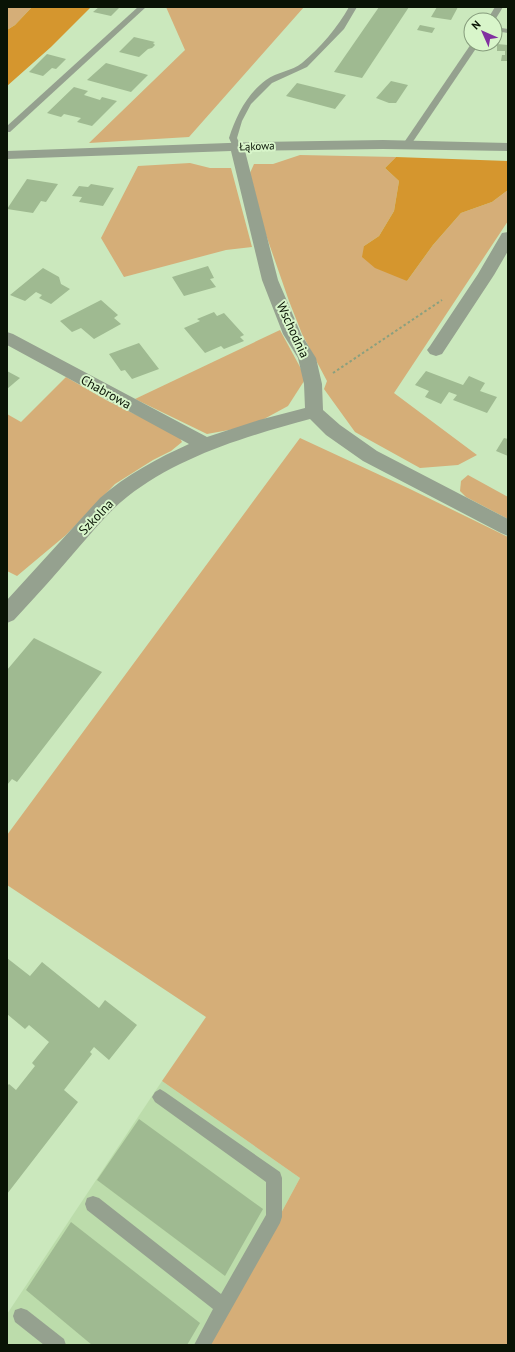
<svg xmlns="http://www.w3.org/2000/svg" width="515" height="1352" viewBox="0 0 515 1352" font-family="'PT Sans',sans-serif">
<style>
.built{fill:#bcdcab}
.green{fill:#d5ae78}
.forest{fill:#d5962e}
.building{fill:#9fba91}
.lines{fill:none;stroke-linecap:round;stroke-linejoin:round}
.path{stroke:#8aa07f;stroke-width:2;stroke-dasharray:2.5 2.5;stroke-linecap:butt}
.service{fill:#95a18f;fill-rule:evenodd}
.minor{fill:#95a18f;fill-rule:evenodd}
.labels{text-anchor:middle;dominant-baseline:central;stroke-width:4;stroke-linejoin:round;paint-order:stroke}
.far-street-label{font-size:11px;fill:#091305;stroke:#d8f5ca}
.street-label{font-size:13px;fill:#091305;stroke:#d8f5ca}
</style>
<rect width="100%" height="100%" fill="#cbe8bd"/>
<path class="built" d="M162 1081 300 1178 210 1345H7V1314Z"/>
<g class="green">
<path d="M7 7H32L15 25 7 30Z"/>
<path d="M166 7H304L189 137 89 143 185 50Z"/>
<path d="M300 155 396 157 385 168 399 181 394 211 379 236 364 246 407 281 433 245 461 213 492 202 508 190V221L394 393 477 455 458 465 420 468 355 432 324 389 327 381 302 334 289 301 265 232 250 173 254 164H273Z"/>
<path d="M190 163 210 168H231L252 247 226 250 124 277 101 238 138 166Z"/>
<path d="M280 330 306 378 288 406 251 426 207 434 135 399Z"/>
<path d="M66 377 106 400 179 436 182 442 171 451 153 460 115 484 66 535 17 576 7 571V414L21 422Z"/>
<path d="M300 438 410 489 508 537V1345H210L300 1178 162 1081 206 1017 7 885V835Z"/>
<path d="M468 475 508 497V519L466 497 460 491 461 481Z"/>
</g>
<g class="forest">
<path d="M32 7H91L51 47 7 86V30L15 25Z"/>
<path d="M396 157 508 161V190L492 202 461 213 433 245 407 281 375 268 362 257 364 246 379 236 394 211 399 181 385 168Z"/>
</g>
<g class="building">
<path d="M99 7H120L111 16 93 12Z"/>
<path d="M379 7H409L362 78 334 72Z"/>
<path d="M437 7H458L451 20 431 17Z"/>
<path d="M420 25 435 28 432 33 417 30Z"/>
<path d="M134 37 155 42 153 43 155 45 152 48 148 49 139 57 119 52Z"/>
<path d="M497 44 508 45V61H501L502 55H505V51H497Z"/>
<path d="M47 54 66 59 56 69 52 68 43 76 29 72Z"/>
<path d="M106 63 148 75 131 92 87 80Z"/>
<path d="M391 81 408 85 396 103H389L376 98Z"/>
<path d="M297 83 346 95 335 109 286 96Z"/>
<path d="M74 87 88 91 84 95 100 100 102 97 117 101 92 126 77 122 81 118 64 114 61 117 47 113Z"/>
<path d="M27 179 58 184 46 202 41 201 33 213 7 209Z"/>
<path d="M91 184 114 188 103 206 79 202 82 197 72 196 79 186 88 187Z"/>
<path d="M208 266 214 278 210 279 216 287 184 296 172 277Z"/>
<path d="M43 268 59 277 61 284 70 289 51 304 39 298 42 295 36 292 25 301 10 295Z"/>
<path d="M101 300 118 315 114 318 121 324 94 339 81 328 72 332 60 321Z"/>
<path d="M214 312 217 316 224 313 244 335 240 337 244 341 224 349 221 346 205 353 184 328 200 321 197 319Z"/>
<path d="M139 343 159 369 132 379 125 370 121 371 109 354Z"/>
<path d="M7 371 20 378 7 389Z"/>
<path d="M426 371 463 385 469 376 485 383 480 391 497 397 487 413 453 400 457 395 449 392 441 404 425 397 429 391 415 385Z"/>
<path d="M504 438 508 439V456L496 451Z"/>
<path d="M34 638 102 672 17 782 12 779 7 785V670Z"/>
<path d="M7 958 30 976 42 962 99 1008 105 1000 137 1025 109 1060 94 1047 90 1052 92 1054 64 1090 78 1102 7 1194V1086L9 1084 16 1090 35 1066 32 1063 49 1042 29 1025 25 1029 7 1014Z"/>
<path d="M139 1119 263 1209 225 1276 97 1180Z"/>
<path d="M71 1222 200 1323 187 1345H92L26 1290Z"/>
</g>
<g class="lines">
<path class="path" d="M333 373 442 300"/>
<g class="service">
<path d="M138 7H146L10 132H7V126Z"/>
<path d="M349 7H357L344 29 307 67 272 83 251 104 242 121 237 138 241 147 237 149H234L229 138C236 116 247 94 266 80 277 72 292 71 302 63 320 48 338 27 349 7Z"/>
<path d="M495 7H503L495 20H487Z"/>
<path d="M495 27 508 29V33L495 31Z"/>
<path d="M471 44H479L410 146H404L403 144Z"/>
<path d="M160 1089 165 1092 280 1172 282 1178V1217L280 1223 211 1345H194L213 1309 87 1210 85 1204 87 1198 93 1196 99 1198 221 1294 266 1215V1182L155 1102 152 1097 155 1092Z"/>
<path d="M21 1308 27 1310 64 1339 66 1345H44L15 1322 13 1316 15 1310Z"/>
</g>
<g class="minor">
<path d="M383 140 508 143V151L383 149 245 151 278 280 301 334 316 358 322 384 323 410 340 425 377 451 508 519V536L501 533 363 461 326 435 310 419C247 436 179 456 127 497 109 511 94 530 79 547 58 572 36 596 14 620L7 623V600L100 498C126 475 158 458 189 444L7 345V332L13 334 207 437 259 420 305 408 304 384 298 358 283 334 262 280 231 151 7 159V151L258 142Z"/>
<path d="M508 232V251L494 275 442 354 436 356 430 354 427 350 430 346 478 274 502 233Z"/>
</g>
</g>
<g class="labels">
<g class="far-street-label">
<text transform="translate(257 146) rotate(-2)">Łąkowa</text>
</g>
<g class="street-label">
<text transform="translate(293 330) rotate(65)">Wschodnia</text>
<text transform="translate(106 392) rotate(29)">Chabrowa</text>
<text transform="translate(96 517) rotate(-46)">Szkolna</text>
</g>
</g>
<rect width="515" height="1352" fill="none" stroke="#091305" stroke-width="16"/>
<g transform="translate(483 32) rotate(315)"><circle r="19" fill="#d8f5ca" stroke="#859b7b"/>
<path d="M0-3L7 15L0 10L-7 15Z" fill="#8130a0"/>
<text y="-6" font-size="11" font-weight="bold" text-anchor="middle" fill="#091305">N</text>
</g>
</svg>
